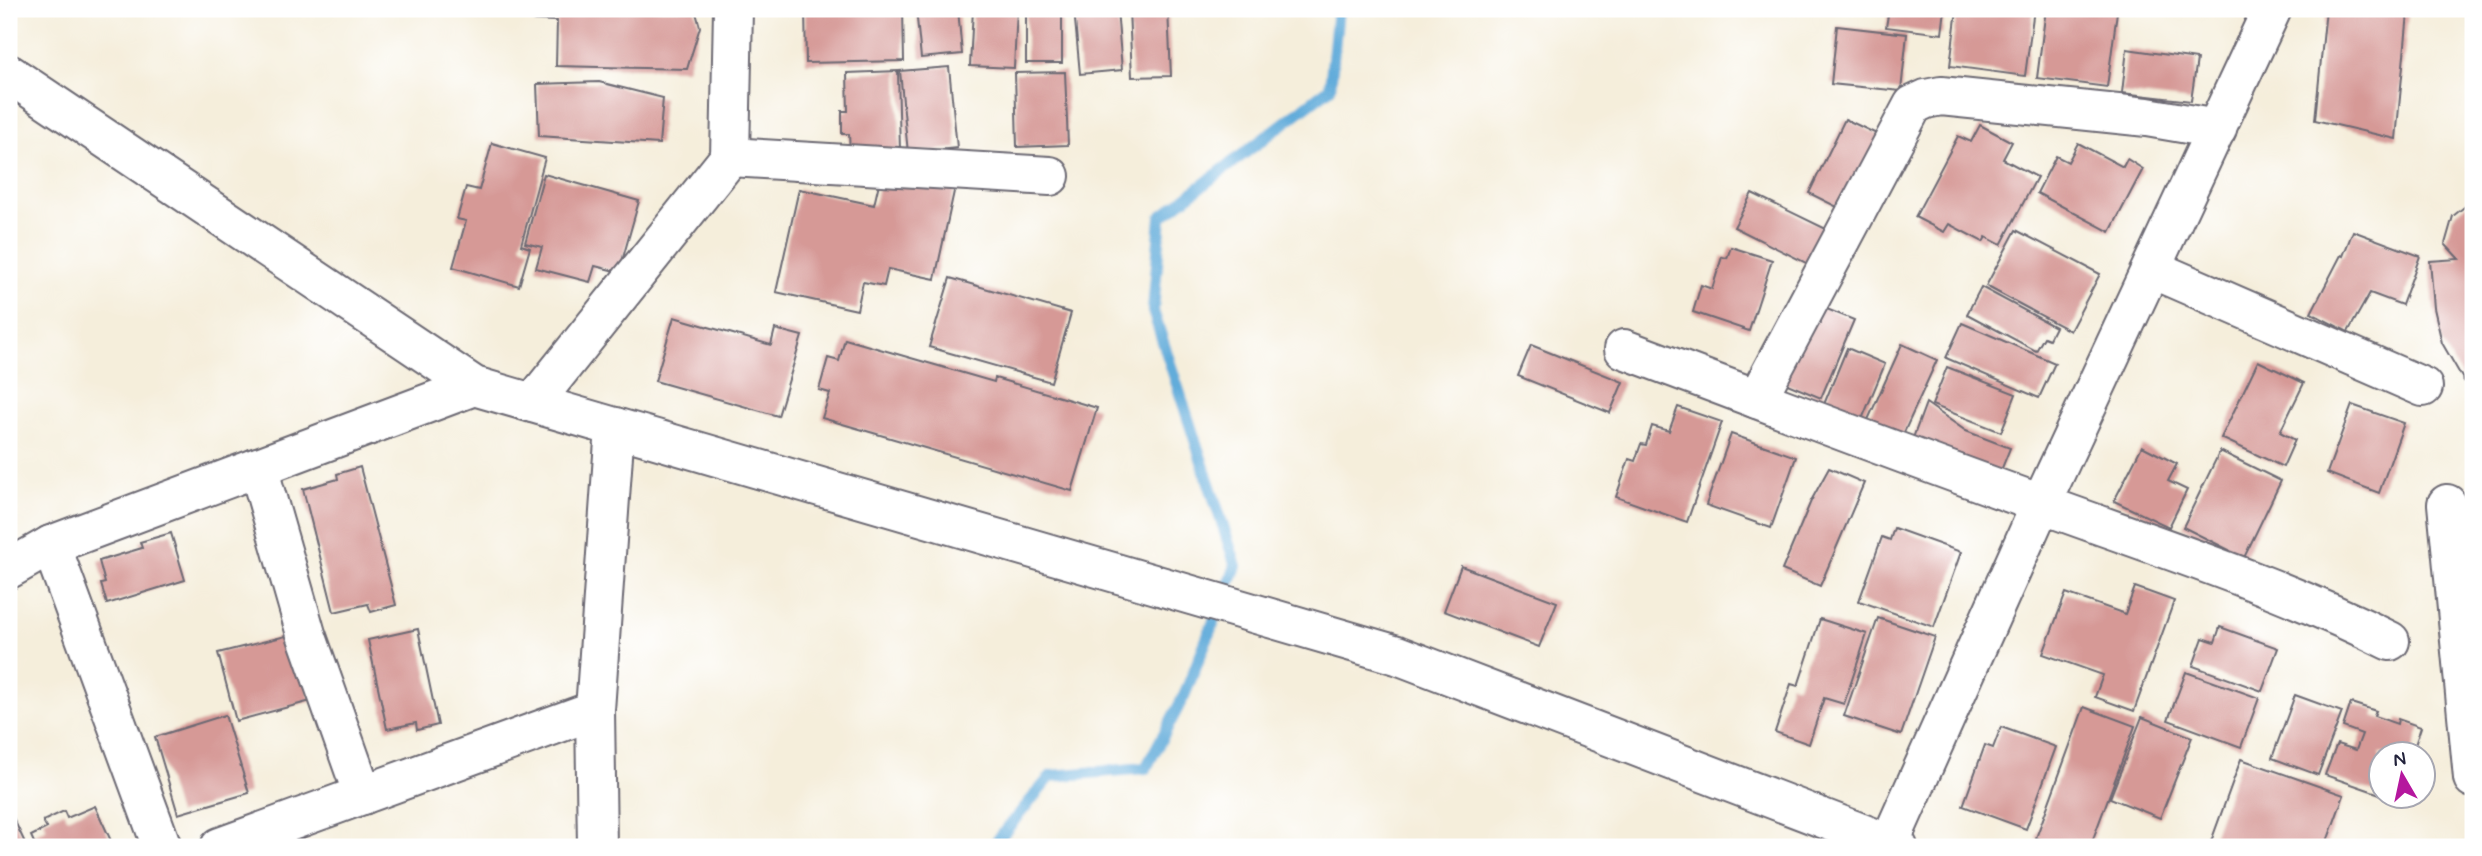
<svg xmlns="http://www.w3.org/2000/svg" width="2482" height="856" viewBox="0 0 2482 856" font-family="Mynerve,sans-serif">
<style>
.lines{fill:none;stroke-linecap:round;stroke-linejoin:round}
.stream{stroke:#62acda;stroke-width:12}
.building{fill:#d69996}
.minor-casing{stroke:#6c6973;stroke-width:42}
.minor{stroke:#fff;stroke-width:38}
</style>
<rect width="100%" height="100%" fill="#fff"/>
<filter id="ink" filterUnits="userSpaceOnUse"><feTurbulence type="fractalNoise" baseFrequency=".0143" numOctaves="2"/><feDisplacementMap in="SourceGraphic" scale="14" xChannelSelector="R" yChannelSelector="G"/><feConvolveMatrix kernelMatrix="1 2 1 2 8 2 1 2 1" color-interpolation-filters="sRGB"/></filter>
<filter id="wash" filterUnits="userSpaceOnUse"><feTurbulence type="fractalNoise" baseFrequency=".00686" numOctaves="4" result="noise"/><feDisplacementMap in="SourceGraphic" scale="28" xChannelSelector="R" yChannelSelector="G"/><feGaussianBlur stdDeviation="1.57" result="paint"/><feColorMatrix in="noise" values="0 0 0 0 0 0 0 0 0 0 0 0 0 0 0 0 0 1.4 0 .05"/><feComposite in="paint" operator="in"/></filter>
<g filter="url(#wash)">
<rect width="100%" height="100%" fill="#f5eedb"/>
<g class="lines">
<path class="stream" d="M992 847 1051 776 1146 768 1184 696 1236 566 1153 311 1161 217 1330 88 1338 9"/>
</g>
<g id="blocks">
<g class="building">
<path d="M530 9H695L700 27 687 69 556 66 557 21 530 20Z"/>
<path d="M805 9H903L904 61 806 63Z"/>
<path d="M916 9H958L962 54 921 58Z"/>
<path d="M973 9H1017L1014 68 970 66Z"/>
<rect x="1026" y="9" width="36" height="54"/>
<path d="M1074 9H1117L1122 70 1080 74Z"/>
<path d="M1129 9H1168L1171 76 1132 77Z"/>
<path d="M1889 9H1945L1942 34 1886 27Z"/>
<path d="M1957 9H2034L2025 76 1950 66Z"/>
<path d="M2046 9H2087L2117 12 2107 87 2037 78Z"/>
<path d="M2326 9H2368L2408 13 2396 139 2315 120Z"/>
<path d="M1837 26 1907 34 1901 91 1831 84Z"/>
<path d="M2127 49 2197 59 2191 101 2122 93Z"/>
<path d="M949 67 957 148 908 153 900 71Z"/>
<path d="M898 71 900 151 850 152 849 134H842V111H848L847 73Z"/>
<path d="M1065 72 1068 145 1017 147 1015 73Z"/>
<path d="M599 82 663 98 659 144 539 136 537 84Z"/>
<path d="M1845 119 1883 137 1847 212 1809 193Z"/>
<path d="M1980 125 2012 142 2003 159 2037 177 2001 245 1986 237 1983 242 1949 224 1944 232 1915 217 1958 136 1971 142Z"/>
<path d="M492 143 545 158 521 245 530 248 519 286 453 267 466 221 457 219 466 187 479 190Z"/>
<path d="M2078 143 2123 167 2127 159 2143 169 2110 232 2037 193 2056 156 2068 162Z"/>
<path d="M544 174 639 201 619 272 595 266 590 282 536 268 542 247 525 243Z"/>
<path d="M880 179 955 187 935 279 888 269 884 286 863 282 857 310 776 292 799 189 874 205Z"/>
<path d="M1752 193 1826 229 1808 264 1734 227Z"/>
<path d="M2473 200V369L2464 381 2442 343 2434 308 2430 261 2459 259 2445 244 2453 216Z"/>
<path d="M2016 230 2100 274 2070 331 1986 286Z"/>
<path d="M2353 231 2420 256 2402 305 2370 293 2348 332 2311 313 2341 255 2343 256Z"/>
<path d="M1731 247 1772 260 1749 331 1693 312 1701 285 1712 289 1722 257 1727 258Z"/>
<path d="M950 278 1071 313 1051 382 929 347Z"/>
<path d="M1981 287 2055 327 2049 339 2044 337 2036 351 1967 314Z"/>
<path d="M1812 303 1854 320 1821 398 1780 381Z"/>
<path d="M674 317 771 345 775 329 802 336 778 416 655 381Z"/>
<path d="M1962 323 2055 363 2039 398 1946 358Z"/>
<path d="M845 339 994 382 995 378 1097 408 1072 491 822 418 830 393 819 390 828 358 839 361Z"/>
<path d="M1902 344 1937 360 1902 437 1867 422Z"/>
<path d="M1531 345 1623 382 1610 413 1518 376Z"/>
<path d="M1847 348 1885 364 1858 429 1820 414Z"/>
<path d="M2258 361 2304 383 2280 432 2295 440 2283 467 2221 438Z"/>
<path d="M1947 367 2016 394 2001 432 1932 405Z"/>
<path d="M1926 403 1966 431 2010 448 1996 483 1909 449Z"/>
<path d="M2352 405 2404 423 2379 493 2327 473Z"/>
<path d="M1678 407 1722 422 1687 522 1616 497 1629 459 1635 461 1641 444 1646 445 1652 426 1669 431Z"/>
<path d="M1731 434 1796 457 1771 528 1706 505Z"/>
<path d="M2142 446 2177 464 2168 481 2187 490 2169 527 2114 501Z"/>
<path d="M2220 451 2281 481 2241 564 2225 556 2229 550 2183 527Z"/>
<path d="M360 467 396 605 371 612 368 604 334 612 303 489 338 479 337 474Z"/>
<path d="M1829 468 1864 483 1820 586 1782 570 1811 501Z"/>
<path d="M1894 528 1961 552 1934 627 1859 601 1882 537 1890 540Z"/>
<path d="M171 533 185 580 107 604 101 584 105 583 99 561 142 548 140 542Z"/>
<path d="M1461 566 1557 602 1539 647 1444 611Z"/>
<path d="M2135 587 2174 601 2134 711 2095 697 2103 675 2043 654 2066 593 2125 614Z"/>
<path d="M1878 618 1935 637 1901 735 1844 716Z"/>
<path d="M1820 619 1867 634 1844 704 1824 698 1809 744 1775 732 1791 684 1798 686Z"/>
<path d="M2220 627 2278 648 2262 691 2193 666 2203 638 2215 642Z"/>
<path d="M418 629 438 725 417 730 416 723 387 729 368 640Z"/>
<path d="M294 634 311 701 236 721 218 653Z"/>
<path d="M2186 672 2259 698 2241 747 2168 720Z"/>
<path d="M2295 695 2342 712 2318 775 2272 758Z"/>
<path d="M2351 703 2376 711 2374 716 2397 724 2398 719 2421 727 2412 754H2380V794L2325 775 2337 744 2356 750 2362 734 2343 727Z"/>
<path d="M2084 707 2135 726 2090 847H2061L2036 838Z"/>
<path d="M225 715 249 793 178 814 155 737Z"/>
<path d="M2142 717 2192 737 2160 818 2110 798Z"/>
<path d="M2001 727 2056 747 2026 829 1963 806 1985 745 1993 748Z"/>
<path d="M2241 759 2344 795 2325 847H2209Z"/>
<path d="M95 806 112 843 103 847H36L31 836 47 828 43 821 64 811 67 818Z"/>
<path d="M9 809 27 847H9Z"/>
</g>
</g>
</g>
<g filter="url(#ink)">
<use href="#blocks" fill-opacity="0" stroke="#6c6973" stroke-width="2"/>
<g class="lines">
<defs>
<g id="minor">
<path d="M9 74 474 386 1397 655 1898 847"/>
<path d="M730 157 1050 176"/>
<path d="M2152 269 2423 387"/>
<path d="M1624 349C1763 401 1901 454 2041 504 2159 547 2278 585 2390 641"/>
<path d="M1757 399 1913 105 1926 99 1941 96 2147 117 2217 129"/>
<path d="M533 403 730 157 733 9"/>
<path d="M258 467 306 634 363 795"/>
<path d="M2447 504 2473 778"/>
<path d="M9 569 51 545"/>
<path d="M595 710 597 847"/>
<path d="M1889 844 2041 504 2272 9"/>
<path d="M162 847 51 545 474 386"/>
<path d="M220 847 595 710 615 427"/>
</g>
</defs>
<use href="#minor" class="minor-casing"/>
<use href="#minor" class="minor"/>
</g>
</g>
<rect width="2482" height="856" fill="none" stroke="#fff" stroke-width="35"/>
<g transform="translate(2402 775) rotate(351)"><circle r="33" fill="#ffffff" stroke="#a7a7b1" stroke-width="2"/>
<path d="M0-5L12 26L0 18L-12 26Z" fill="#b5179e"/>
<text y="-10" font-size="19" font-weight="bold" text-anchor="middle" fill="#22223b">N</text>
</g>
</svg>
